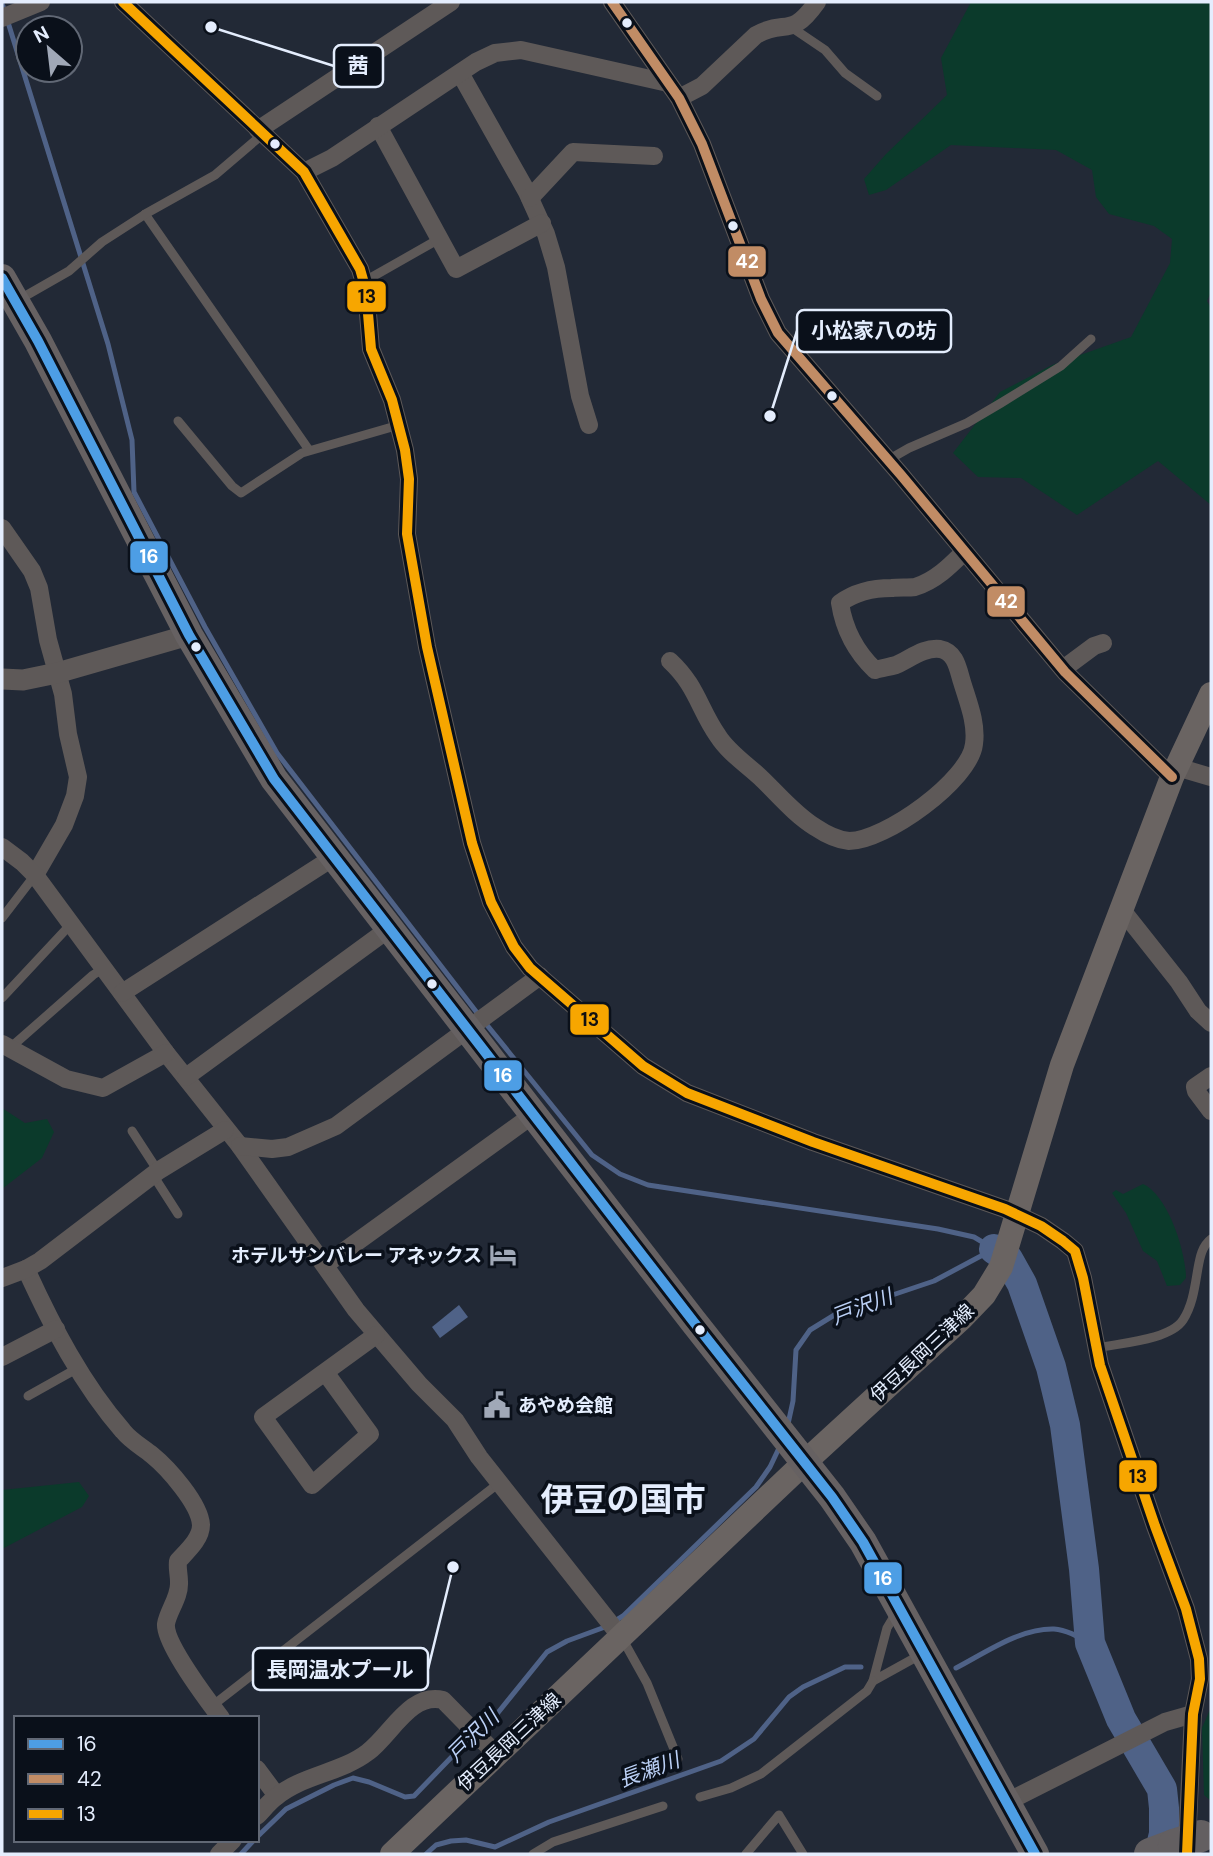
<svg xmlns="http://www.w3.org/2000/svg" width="1213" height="1856" viewBox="0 0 1213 1856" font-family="'DM Sans','Noto Sans JP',sans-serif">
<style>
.green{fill:#0b3a2b}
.water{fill:#4f6287}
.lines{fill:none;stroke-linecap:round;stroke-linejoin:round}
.stream{stroke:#4f6287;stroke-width:5}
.river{stroke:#4f6287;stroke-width:30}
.service{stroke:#5e5958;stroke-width:9}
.minor{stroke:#5e5958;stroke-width:18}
.tertiary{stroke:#5e5958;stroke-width:21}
.secondary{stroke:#6a6462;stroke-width:24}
.trunk{stroke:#666162;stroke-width:28}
.motorway{stroke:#635f61;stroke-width:32}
.motorway-bridge{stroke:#635f61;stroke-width:32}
.bus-1-casing{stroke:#0a101a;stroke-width:16}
.bus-2-casing{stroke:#0a101a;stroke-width:16}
.bus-3-casing{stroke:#0a101a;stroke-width:16}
.bus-1{stroke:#4d9ee5;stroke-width:10}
.bus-2{stroke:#c18c65;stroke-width:10}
.bus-3{stroke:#f7a600;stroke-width:10}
.bus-dot{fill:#e4edfd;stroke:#0a101a;stroke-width:2.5}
.labels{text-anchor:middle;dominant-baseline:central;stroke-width:7;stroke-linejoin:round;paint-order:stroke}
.poi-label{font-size:19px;font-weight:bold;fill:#e4edfd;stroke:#0a101a;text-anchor:end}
.street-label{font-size:19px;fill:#e4edfd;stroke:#0a101a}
.water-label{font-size:21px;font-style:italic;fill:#bbd0f6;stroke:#0a101a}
.town-label{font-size:33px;font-weight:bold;fill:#e4edfd;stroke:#0a101a}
.leader{fill:none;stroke:#e4edfd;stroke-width:2.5}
.callout-dot{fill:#e4edfd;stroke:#0a101a;stroke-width:2.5}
.callout{fill:#0a101a;stroke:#e4edfd;stroke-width:2.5}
.callout-label{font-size:21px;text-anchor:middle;font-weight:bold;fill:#e4edfd}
.line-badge{stroke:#0a101a;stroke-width:2.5}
.badge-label{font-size:19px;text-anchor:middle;font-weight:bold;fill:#fff}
.pale-badge-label{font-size:19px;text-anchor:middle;font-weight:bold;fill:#111}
</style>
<rect width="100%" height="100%" fill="#222936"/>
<g class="green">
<path d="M971 2H1211V292L1207 301 1211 308V505L1158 461 1077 515 1021 478 978 477 953 453 1000 392 1052 365 1131 337 1170 263 1172 239 1154 226 1109 214 1096 197 1092 170 1056 150 951 145 886 190 869 195 864 179 886 154 947 95 941 58Z"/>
<path d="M2 1108 25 1123 47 1119 54 1132 42 1158 2 1189Z"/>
<path d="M1143 1184C1168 1195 1186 1252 1186 1278L1180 1285 1167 1286 1157 1261 1143 1251 1126 1213 1112 1193 1116 1190 1123 1194Z"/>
<path d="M79 1482 89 1496 82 1507 2 1549V1490Z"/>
<path d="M1211 1707V1801L1204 1795 1202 1728Z"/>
</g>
<path class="water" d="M459 1305 468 1317 440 1338 432 1327Z"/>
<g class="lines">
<g class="stream">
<path d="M2 3 108 344 132 440 134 492 205 627 277 753 478 1014 592 1155 620 1174 648 1185 938 1229 974 1237 994 1249"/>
<path d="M788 1424 793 1401 796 1350 810 1330 836 1314 934 1281 994 1249"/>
<path d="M956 1668C985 1653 1020 1628 1054 1629 1067 1630 1079 1637 1090 1643"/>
<path d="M257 1837 286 1809 334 1785 353 1778 369 1782 405 1797 414 1796 469 1739 484 1730 547 1652 567 1641 605 1627 623 1616 756 1487 770 1467 780 1446"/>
<path d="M241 1854 254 1840"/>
<path d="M426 1854 436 1845 451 1841 466 1840 495 1847 549 1822 721 1761 754 1739 789 1697 803 1687 845 1667H861"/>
</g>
<path class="river" d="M994 1249 1008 1259 1022 1284 1051 1367 1065 1425 1084 1569 1090 1643 1121 1719 1162 1789 1164 1808V1834L1159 1854"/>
<g class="service">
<path d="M791 27 825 50 845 73 877 96"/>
<path d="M145 214 309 450"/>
<path d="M365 281 439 239"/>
<path d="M20 299 69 271 102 242 147 213 215 175 263 134"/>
<path d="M178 421 232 486 241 493 302 453 399 425"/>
<path d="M888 460 909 448 967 423 1001 403 1061 366 1091 339"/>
<path d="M2 918 35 875"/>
<path d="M2 998 71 924"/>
<path d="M10 1048 93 975 104 968"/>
<path d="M132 1131 158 1171"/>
<path d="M153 1175 178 1214"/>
<path d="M1097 1348C1120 1343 1170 1340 1183 1320 1193 1305 1195 1285 1198 1268 1200 1257 1202 1246 1211 1239"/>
<path d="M28 1396 78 1368"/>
<path d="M896 1613 887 1628 873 1681 920 1655"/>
<path d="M623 1640 647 1683 678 1759"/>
<path d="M212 1706 499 1483"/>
<path d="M700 1797 731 1788 761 1774 867 1691 873 1681"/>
<path d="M533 1854 553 1842 663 1806"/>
<path d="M746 1854 779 1815 803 1854"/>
</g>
<g class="minor">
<path d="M123 2 304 172 360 269 366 290 371 349 392 400 405 450 409 479 407 534 427 647 472 843 491 902 514 947 530 968 643 1066 687 1093 813 1142 1005 1209 1041 1226 1063 1241 1075 1251 1083 1278 1100 1365 1155 1526 1186 1609 1199 1659 1200 1679 1193 1714 1187 1845"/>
<path d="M612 2 679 98 702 144 761 299 778 333 901 475 1065 672 1172 777"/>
<path d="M2 18 41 2"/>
<path d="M460 73 527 192 546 234 556 267 580 396 589 425"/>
<path d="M679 98 702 86 756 35C786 18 790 40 817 2"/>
<path d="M378 126 456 269 542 223"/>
<path d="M258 130 451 2"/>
<path d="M304 172 332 158 476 62 495 53 521 50 668 83"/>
<path d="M530 198 573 152 654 156"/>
<path d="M2 528 32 571 39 588 48 640 63 694 68 734 78 777 75 796 64 825 35 875"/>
<path d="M670 661C697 686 699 709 718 736 728 752 746 764 760 777 778 794 794 814 815 827 824 833 837 840 849 841 885 841 970 780 974 744 977 723 968 702 962 682 958 669 956 652 940 649 924 647 910 659 896 665 889 667 882 668 875 670 855 651 844 629 840 603 855 592 873 588 892 588 899 587 908 588 915 587 935 581 950 566 964 552"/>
<path d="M1063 669 1094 646 1103 643"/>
<path d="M1177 767 1211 777"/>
<path d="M2 847 22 862 35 875 166 1053 240 1146 356 1310 419 1384 455 1420 479 1457 621 1637"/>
<path d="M1122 910 1179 982 1198 1011 1211 1023"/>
<path d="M122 993 334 857"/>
<path d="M2 1044 66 1079 103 1088 166 1053"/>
<path d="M1211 1076 1195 1087 1196 1091 1211 1111"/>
<path d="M186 1077 390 928"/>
<path d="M240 1146 272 1149 288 1147 336 1126 540 976"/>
<path d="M325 1265 534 1114"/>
<path d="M26 1269C52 1326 82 1384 123 1431 131 1441 142 1447 152 1455 168 1468 200 1504 201 1525 201 1539 187 1551 178 1561 177 1569 179 1574 179 1582 180 1597 168 1611 166 1624 164 1643 208 1701 221 1718"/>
<path d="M2 1278 26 1269 40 1261 158 1171 225 1130"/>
<path d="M2 1357 56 1329"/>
<path d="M325 1372 370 1434 312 1485 263 1417 376 1335"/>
<path d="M257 1769 277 1796"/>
<path d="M1007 1802 1165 1722 1193 1714"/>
<path d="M257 1816C263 1810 269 1802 276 1797 302 1775 341 1773 368 1752 391 1735 410 1692 443 1700L496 1754"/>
<path d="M219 1854 233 1840"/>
</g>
<path class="tertiary" d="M2 679 23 680 57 673 189 635"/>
<path class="secondary" d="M392 1854 805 1462 961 1319 984 1295 1001 1267 1062 1065 1172 777 1211 694"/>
<path class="trunk" d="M2 278 38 341 189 635 274 779 693 1321 832 1497 863 1542 1035 1854"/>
<path class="motorway" d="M1150 1854 1174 1845"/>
<path class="motorway-bridge" d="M1174 1845 1201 1836"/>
<defs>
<path id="bus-1" d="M2 278 38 341 189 635 274 779 693 1321 832 1497 863 1542 1035 1854"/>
<path id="bus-2" d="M612 2 679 98 702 144 761 299 778 333 901 475 1065 672 1172 777"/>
<path id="bus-3" d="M123 2 304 172 360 269 366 290 371 349 392 400 405 450 409 479 407 534 427 647 472 843 491 902 514 947 530 968 643 1066 687 1093 813 1142 1005 1209 1041 1226 1063 1241 1075 1251 1083 1278 1100 1365 1155 1526 1186 1609 1199 1659 1200 1679 1193 1714 1187 1854"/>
</defs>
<use href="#bus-1" class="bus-1-casing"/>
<use href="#bus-2" class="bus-2-casing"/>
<use href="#bus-3" class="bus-3-casing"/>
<use href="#bus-1" class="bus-1"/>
<use href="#bus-2" class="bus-2"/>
<use href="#bus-3" class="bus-3"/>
</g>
<defs>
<symbol id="hotel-bare" viewBox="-9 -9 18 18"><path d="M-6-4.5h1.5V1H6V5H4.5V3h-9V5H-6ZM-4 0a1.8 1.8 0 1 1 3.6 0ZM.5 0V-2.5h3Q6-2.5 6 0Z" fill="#a0a8b7" stroke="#0a101a" stroke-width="2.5" paint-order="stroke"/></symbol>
<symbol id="civic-bare" viewBox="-9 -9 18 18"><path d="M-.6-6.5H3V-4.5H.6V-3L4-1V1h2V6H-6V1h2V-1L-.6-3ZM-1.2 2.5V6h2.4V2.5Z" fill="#a0a8b7" stroke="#0a101a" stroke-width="2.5" paint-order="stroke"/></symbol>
</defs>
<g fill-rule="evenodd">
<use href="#hotel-bare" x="484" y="1236" width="38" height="38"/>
<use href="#civic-bare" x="478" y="1386" width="38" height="38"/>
</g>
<g class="bus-dot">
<circle cx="627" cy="23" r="6"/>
<circle cx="275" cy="144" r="6"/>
<circle cx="733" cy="226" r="6"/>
<circle cx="832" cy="396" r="6"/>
<circle cx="196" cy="647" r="6"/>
<circle cx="432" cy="984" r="6"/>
<circle cx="700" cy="1330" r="6"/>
</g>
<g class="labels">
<g class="poi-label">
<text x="482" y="1255">ホテルサンバレー アネックス</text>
<text x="518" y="1405" text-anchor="start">あやめ会館</text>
</g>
<g class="street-label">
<text transform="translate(922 1353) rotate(-43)">伊豆長岡三津線</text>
<text transform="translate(509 1742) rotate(-43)">伊豆長岡三津線</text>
</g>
<g class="water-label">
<text transform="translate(862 1307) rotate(-21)">戸沢川</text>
<text transform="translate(473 1736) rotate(-45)">戸沢川</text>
<text transform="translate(649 1770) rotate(-20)">長瀬川</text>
</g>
<g class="town-label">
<text x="623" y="1499">伊豆の国市</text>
</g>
</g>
<path class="leader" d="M211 27L334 66M770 416L797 331M453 1567L428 1669"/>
<g class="callout-dot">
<circle cx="211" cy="27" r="7"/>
<circle cx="770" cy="416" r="7"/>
<circle cx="453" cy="1567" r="7"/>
</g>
<g class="callout">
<rect x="334" y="45" width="49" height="42" rx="7"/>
<rect x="797" y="310" width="154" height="42" rx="7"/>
<rect x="253" y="1648" width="175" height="42" rx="7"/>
</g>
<g class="callout-label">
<text x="358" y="73">茜</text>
<text x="874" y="338">小松家八の坊</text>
<text x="340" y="1677">長岡温水プール</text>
</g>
<g class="line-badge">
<rect x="727" y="245" width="40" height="33" rx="7" fill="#c18c65"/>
<rect x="346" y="280" width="41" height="33" rx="7" fill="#f7a600"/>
<rect x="129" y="540" width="40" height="34" rx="7" fill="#4d9ee5"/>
<rect x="986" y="585" width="40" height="33" rx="7" fill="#c18c65"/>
<rect x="569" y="1003" width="41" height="33" rx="7" fill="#f7a600"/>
<rect x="483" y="1059" width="40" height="33" rx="7" fill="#4d9ee5"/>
<rect x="1118" y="1459" width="40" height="34" rx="7" fill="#f7a600"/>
<rect x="863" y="1561" width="40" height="34" rx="7" fill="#4d9ee5"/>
</g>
<g class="badge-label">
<text x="747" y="268">42</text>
<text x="149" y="563">16</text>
<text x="1006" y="608">42</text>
<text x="503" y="1082">16</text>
<text x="883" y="1585">16</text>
</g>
<g class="pale-badge-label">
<text x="367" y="303">13</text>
<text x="590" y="1026">13</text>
<text x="1138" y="1483">13</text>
</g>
<rect width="1213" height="1856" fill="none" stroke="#e4edfd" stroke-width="7"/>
<rect x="14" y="1716" width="245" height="126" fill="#0a101a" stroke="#616875" stroke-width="2"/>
<rect x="28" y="1739" width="35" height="10" fill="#4d9ee5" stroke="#616875" stroke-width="2"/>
<text x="77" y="1751" font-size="21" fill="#e4edfd">16</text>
<rect x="28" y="1774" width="35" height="10" fill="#c18c65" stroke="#616875" stroke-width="2"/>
<text x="77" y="1786" font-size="21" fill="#e4edfd">42</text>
<rect x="28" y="1809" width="35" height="10" fill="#f7a600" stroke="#616875" stroke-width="2"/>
<text x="77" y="1821" font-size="21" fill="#e4edfd">13</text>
<g transform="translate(49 49) rotate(332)"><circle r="33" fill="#0a101a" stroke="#616875" stroke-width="2"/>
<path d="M0-5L12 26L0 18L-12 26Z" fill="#a0a8b7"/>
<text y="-10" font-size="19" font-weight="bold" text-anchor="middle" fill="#e4edfd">N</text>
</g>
</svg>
